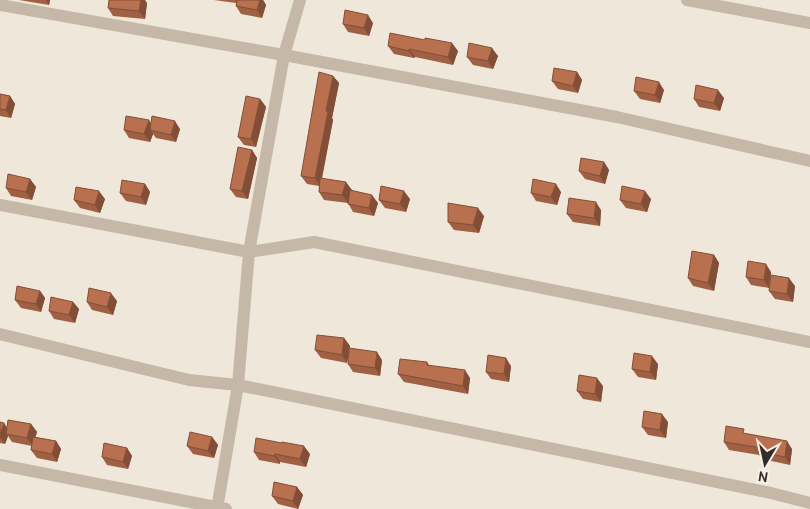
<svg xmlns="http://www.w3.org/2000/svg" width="810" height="509" viewBox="0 0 810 509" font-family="Cabin,sans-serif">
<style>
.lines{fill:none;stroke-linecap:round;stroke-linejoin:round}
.minor{stroke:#c5b8a8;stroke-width:12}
.wall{fill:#9f6043}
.shaded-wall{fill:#824e37}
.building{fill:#b9704e;stroke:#824e37}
</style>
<rect width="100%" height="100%" fill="#efe7da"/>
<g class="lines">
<g class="minor">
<path d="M687 0 810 23"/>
<path d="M0 5 284 55 617 117 810 161"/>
<path d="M0 205 249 252 314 242 810 342"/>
<path d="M0 334 189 380 238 385 771 493 810 503"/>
<path d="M0 465 226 509"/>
<path d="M217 509 238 385 249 252 284 55 300 0"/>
</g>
</g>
<g class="wall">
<path d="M19 0H50L49 5Z"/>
<path d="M214 0H263L266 5 262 18 241 14 236 6V3Z"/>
<path d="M147 3 145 19 113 16 108 8Z"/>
<path d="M373 23 369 36 348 32 343 24Z"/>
<path d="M388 46 458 51 453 65 415 57 414 58 394 54Z"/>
<path d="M498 56 493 69 473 65 467 57Z"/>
<path d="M577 72 582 80 578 93 558 89 552 81Z"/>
<path d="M333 76 339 83 332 118 333 120 322 179 352 190 378 203 374 216 353 212 348 203 324 200 319 192V186L307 184 301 176Z"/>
<path d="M664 90 660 103 640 99 634 91Z"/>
<path d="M0 94 10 96 15 104 11 118 0 116Z"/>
<path d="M724 98 720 111 699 107 694 99Z"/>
<path d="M260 99 266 107 256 147 244 145 238 137Z"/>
<path d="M151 124 180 129 176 142 156 138 153 134 150 142 129 138 124 130Z"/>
<path d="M252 150 257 158 248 199 236 197 230 189Z"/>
<path d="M604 162 609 170 605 184 585 179 579 171Z"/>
<path d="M30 179 36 187 32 200 11 196 6 188Z"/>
<path d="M145 184 150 192 146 205 126 201 120 193Z"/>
<path d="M561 192 557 205 536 201 531 193Z"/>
<path d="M105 199 100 213 80 208 74 200Z"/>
<path d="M410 199 406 212 385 208 379 200Z"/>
<path d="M651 199 647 212 626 208 620 200Z"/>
<path d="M601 210 600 226 573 222 567 214Z"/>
<path d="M484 216 479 233 454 230 448 222Z"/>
<path d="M714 255 719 263 714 291 693 286 688 278Z"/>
<path d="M771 272 769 288 751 285 746 277Z"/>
<path d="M795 286 793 302 775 299 769 291Z"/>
<path d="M40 291 45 298 41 312 21 308 15 300Z"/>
<path d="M117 301 113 315 92 310 87 302Z"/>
<path d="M73 302 79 309 75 323 54 319 49 311Z"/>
<path d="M344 338 350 346 347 363 321 358 315 350Z"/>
<path d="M382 360 380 376 353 372 348 364Z"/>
<path d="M427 362 429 365 470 378 468 394 404 382 398 374Z"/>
<path d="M658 364 656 380 638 377 632 369Z"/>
<path d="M511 366 509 382 491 379 486 372Z"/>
<path d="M603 386 601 402 583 399 577 391Z"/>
<path d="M0 422 4 423 7 428 31 424 37 432 35 437 56 441 61 449 57 462 37 458 31 450 32 446 12 442 8 436 5 444 0 443Z"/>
<path d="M668 422 666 438 648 435 642 427Z"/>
<path d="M747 434 792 449 790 465 762 459 759 455 729 450 724 442Z"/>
<path d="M212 437 218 445 214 458 193 454 187 446Z"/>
<path d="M127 448 132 456 128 469 107 465 102 457Z"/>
<path d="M254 452 310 454 306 467 280 462V464L259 460Z"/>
<path d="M297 487 303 495 298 509 278 504 272 496Z"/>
</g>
<g class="shaded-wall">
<path d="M46 0H50L49 5Z"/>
<path d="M141 0H145L147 3 145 19 139 11Z"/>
<path d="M260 0H263L266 5 262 18 257 10Z"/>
<path d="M368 15 373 23 369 36 364 28Z"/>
<path d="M452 43 458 51 453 65 448 57Z"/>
<path d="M492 48 498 56 493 69 488 61Z"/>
<path d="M409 49 415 57 414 58 409 51Z"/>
<path d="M577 72 582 80 578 93 573 86Z"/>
<path d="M333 76 339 83 332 118 333 120 320 186 315 178 326 111Z"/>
<path d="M659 82 664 90 660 103 655 95Z"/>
<path d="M718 90 724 98 720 111 714 103Z"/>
<path d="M10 96 15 104 11 118 6 110Z"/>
<path d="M260 99 266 107 256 147 251 139Z"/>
<path d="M149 120 154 128 150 130 153 134 150 142 144 134Z"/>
<path d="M175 121 180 129 176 142 171 135Z"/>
<path d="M252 150 257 158 248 199 242 191Z"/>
<path d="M604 162 609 170 605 184 600 176Z"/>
<path d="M30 179 36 187 32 200 26 192Z"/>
<path d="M346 182 352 190 348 203 342 195Z"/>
<path d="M145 184 150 192 146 205 141 197Z"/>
<path d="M556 184 561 192 557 205 551 197Z"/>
<path d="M99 191 105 199 100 213 95 205Z"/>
<path d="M404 191 410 199 406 212 400 204Z"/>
<path d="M645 191 651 199 647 212 641 204Z"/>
<path d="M372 195 378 203 374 216 369 208Z"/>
<path d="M596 202 601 210 600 226 594 218Z"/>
<path d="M478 208 484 216 479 233 473 225Z"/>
<path d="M714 255 719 263 714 291 708 283Z"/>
<path d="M766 264 771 272 769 288 764 280Z"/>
<path d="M789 278 795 286 793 302 787 294Z"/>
<path d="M40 291 45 298 41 312 36 304Z"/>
<path d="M111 293 117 301 113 315 107 307Z"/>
<path d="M73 302 79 309 75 323 69 315Z"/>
<path d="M344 338 350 346 347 363 342 355Z"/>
<path d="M377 352 382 360 380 376 375 368Z"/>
<path d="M652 356 658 364 656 380 650 372Z"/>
<path d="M506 358 511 366 509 382 504 374Z"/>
<path d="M465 370 470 378 468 394 463 386Z"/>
<path d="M597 378 603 386 601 402 595 394Z"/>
<path d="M662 414 668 422 666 438 660 430Z"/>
<path d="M4 423 9 431 6 434 8 436 5 444 0 437Z"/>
<path d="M31 424 37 432 33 446 27 438Z"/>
<path d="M212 437 218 445 214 458 208 451Z"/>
<path d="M56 441 61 449 57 462 52 454Z"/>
<path d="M787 441 792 449 790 465 785 457Z"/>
<path d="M304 446 310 454 306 467 300 459Z"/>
<path d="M127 448 132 456 128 469 123 462Z"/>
<path d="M275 454 280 462V464L274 456Z"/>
<path d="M297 487 303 495 298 509 293 501Z"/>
</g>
<g class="building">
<path d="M109 0H141L139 11 108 8Z"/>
<path d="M237 0H260L257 10 236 6Z"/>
<path d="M345 10 368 15 364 28 343 24Z"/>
<path d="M390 33 425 40V38L452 43 448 57 409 49V51L388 46Z"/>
<path d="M469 43 492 48 488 61 467 57Z"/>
<path d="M554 68 577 72 573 86 552 81Z"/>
<path d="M319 72 333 76 326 111 328 112 315 178 301 176Z"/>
<path d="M636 77 659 82 655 95 634 91Z"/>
<path d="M696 85 718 90 714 103 694 99Z"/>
<path d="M0 94 10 96 6 110 0 109Z"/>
<path d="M246 96 260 99 251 139 238 137Z"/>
<path d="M126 116 149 120 144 134 124 130Z"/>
<path d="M152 116 175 121 171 135 150 130Z"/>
<path d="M238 147 252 150 242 191 230 189Z"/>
<path d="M581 158 604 162 600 176 579 171Z"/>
<path d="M8 174 30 179 26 192 6 188Z"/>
<path d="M320 178 346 182 342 195 319 192Z"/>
<path d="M533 179 556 184 551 197 531 193Z"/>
<path d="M122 180 145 184 141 197 120 193Z"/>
<path d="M381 186 404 191 400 204 379 200Z"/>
<path d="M622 186 645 191 641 204 620 200Z"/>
<path d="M76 187 99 191 95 205 74 200Z"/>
<path d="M350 190 372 195 369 208 348 204Z"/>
<path d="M569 198 596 202 594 218 567 214Z"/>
<path d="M448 203 478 208 473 225 448 222Z"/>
<path d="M692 251 714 255 708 283 688 278Z"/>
<path d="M748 261 766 264 764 280 746 277Z"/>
<path d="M771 275 789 278 787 294 769 291Z"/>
<path d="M17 286 40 291 36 304 15 300Z"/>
<path d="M89 288 111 293 107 307 87 302Z"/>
<path d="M51 297 73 302 69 315 49 311Z"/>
<path d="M317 335 344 338 342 355 315 350Z"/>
<path d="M349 348 377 352 375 368 348 364Z"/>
<path d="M634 353 652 356 650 372 632 369Z"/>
<path d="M488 355 506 358 504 374 486 372Z"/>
<path d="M400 359 427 362V365L465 370 463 386 398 374Z"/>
<path d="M579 375 597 378 595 394 577 391Z"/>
<path d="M644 411 662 414 660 430 642 427Z"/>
<path d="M8 420 31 424 27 438 6 434Z"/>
<path d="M0 422 4 423 0 435Z"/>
<path d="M726 426 744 429 743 433 787 441 785 457 756 451V447L724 442Z"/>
<path d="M190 432 212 437 208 451 187 446Z"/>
<path d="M33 437 56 441 52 454 31 450Z"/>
<path d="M256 438 282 443V442L304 446 300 459 275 454 274 456 254 452Z"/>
<path d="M104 443 127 448 123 462 102 457Z"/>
<path d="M274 482 297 487 293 501 272 496Z"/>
</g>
<g transform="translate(765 464) rotate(189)" stroke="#f7f0e6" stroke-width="4" paint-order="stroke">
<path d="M0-4L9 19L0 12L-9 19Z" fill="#332c27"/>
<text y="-8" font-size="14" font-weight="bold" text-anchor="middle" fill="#332c27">N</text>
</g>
</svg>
